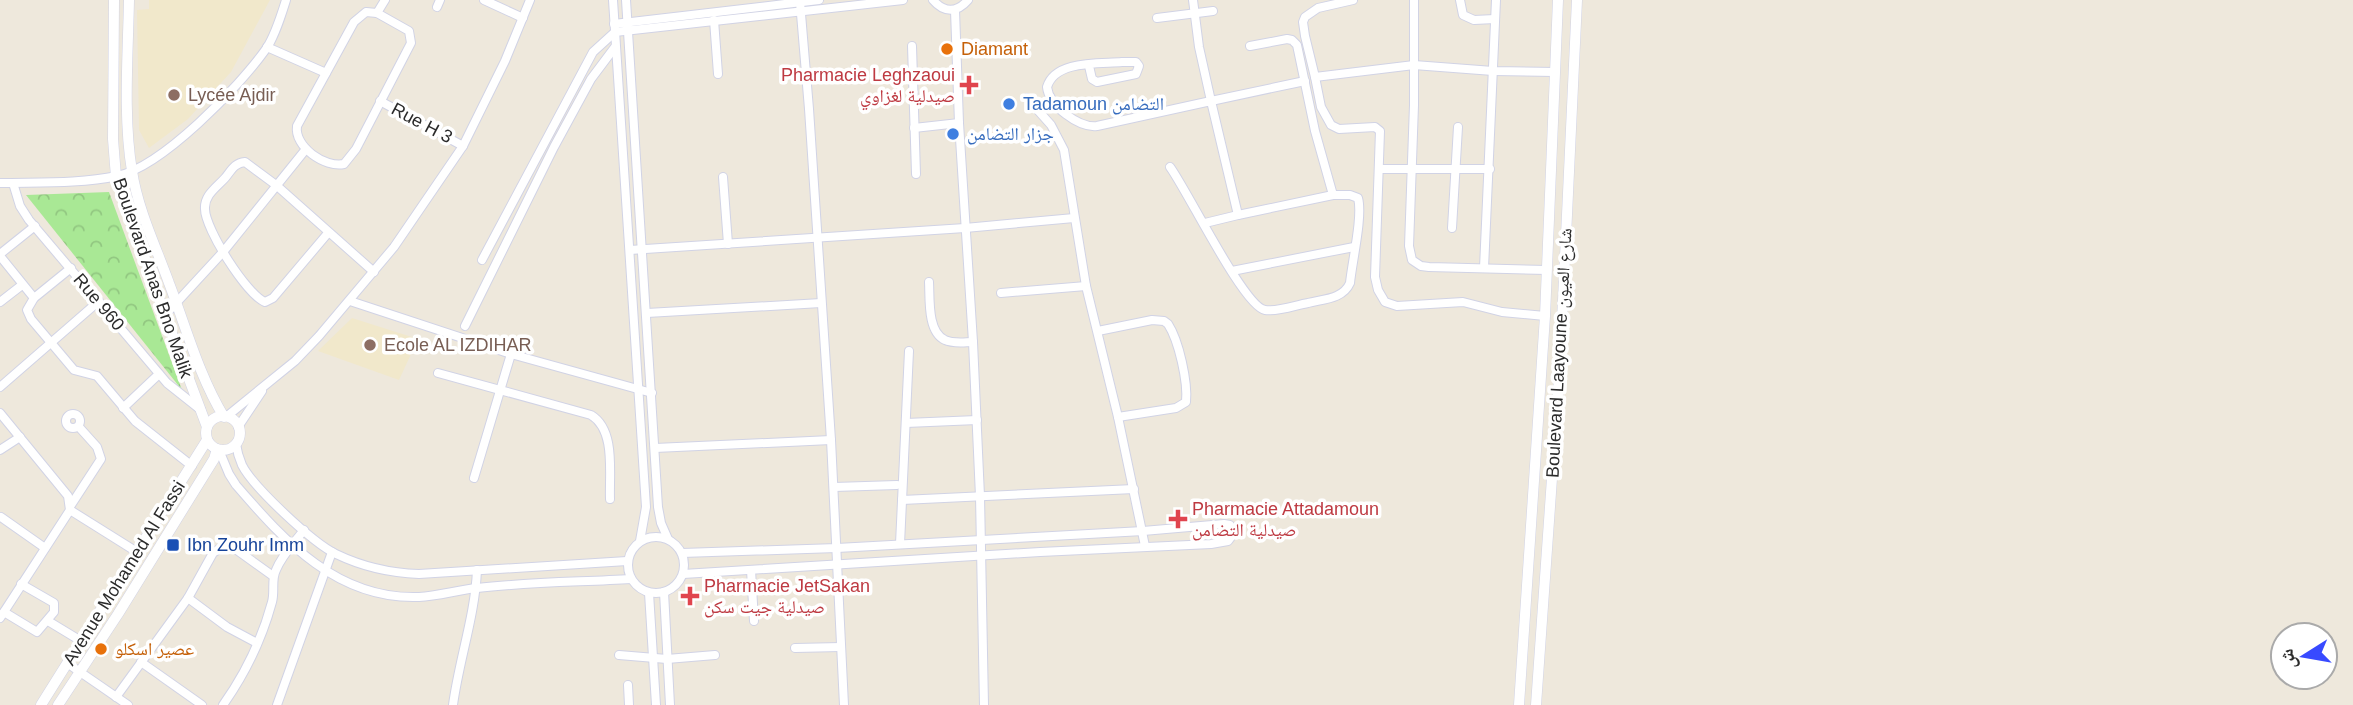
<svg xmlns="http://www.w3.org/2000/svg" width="2353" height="705" viewBox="0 0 2353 705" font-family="Arial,'Noto Naskh Arabic',sans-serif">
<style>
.education{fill:#f1e8cb}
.park{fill:url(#park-crowns)}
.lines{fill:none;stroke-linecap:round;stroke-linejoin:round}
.minor-casing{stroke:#d1d3e5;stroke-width:10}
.tertiary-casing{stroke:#d1d3e5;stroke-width:11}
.minor{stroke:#fff;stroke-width:8}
.tertiary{stroke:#fff;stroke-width:10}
.food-dot{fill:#e8710a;stroke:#fff;stroke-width:2.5}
.health-dot{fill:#e0444e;stroke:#fff;stroke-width:2.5}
.education-dot{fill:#8d6e63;stroke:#fff;stroke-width:2.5}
.shop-dot{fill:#3f7fe0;stroke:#fff;stroke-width:2.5}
.transit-dot{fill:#1a4fb4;stroke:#fff;stroke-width:2.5}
.labels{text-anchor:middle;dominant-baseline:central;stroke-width:7;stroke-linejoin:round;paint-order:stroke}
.food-label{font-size:18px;fill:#c56008;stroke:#fff;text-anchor:start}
.health-label{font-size:18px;fill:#be3a42;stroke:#fff;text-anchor:start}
.education-label{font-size:18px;fill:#785e54;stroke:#fff;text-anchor:start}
.shop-label{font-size:18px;fill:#366cbe;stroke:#fff;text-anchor:start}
.street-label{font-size:18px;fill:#2b2b2b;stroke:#fff}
.transit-label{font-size:18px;fill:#164399;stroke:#fff;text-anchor:start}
</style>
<defs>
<pattern id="park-crowns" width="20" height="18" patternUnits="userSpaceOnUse" patternTransform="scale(1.75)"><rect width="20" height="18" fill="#a9e895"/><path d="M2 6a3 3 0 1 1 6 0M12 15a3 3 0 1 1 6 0" fill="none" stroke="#92c781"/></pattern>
</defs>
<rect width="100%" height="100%" fill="#eee8dc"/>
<g class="education">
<path d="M149 0H270L231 72 188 119 149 148 139 130 137 10 149 9Z"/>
<path d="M352 318 418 339 399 380 318 351Z"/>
</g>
<path class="park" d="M109 192 182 390 26 195Z"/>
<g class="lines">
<defs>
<g id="minor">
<path d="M484 0 523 18"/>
<path d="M613 0 646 507 640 541"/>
<path d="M626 0 658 507 661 523 668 539"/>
<path d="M933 0C944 13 957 13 968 0"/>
<path d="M1193 0 1199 47 1211 101 1305 81"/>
<path d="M1353 0 1318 8 1305 17 1303 22 1305 36 1315 77 1414 65 1493 71 1555 72"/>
<path d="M1414 0V105L1409 246 1412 260 1421 266 1429 267 1547 270"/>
<path d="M1460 0 1463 15 1474 20 1495 19"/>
<path d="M800 2 809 109 831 440 844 705"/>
<path d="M437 7 440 0"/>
<path d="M955 10 959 123 973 342 980 496 984 705"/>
<path d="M366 12 377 13 409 31 411 43 356 149 344 164C325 168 294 147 297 126L354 22Z"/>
<path d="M377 13 385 0"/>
<path d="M1157 18 1213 11"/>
<path d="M714 20 718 74"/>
<path d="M614 24 819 0"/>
<path d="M912 46 916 174"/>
<path d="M267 47 326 73"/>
<path d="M1089 66 1092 79 1097 82 1136 74 1139 66 1136 62H1122C1099 64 1055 60 1047 87 1049 106 1079 128 1097 126L1211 101 1238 215 1205 223"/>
<path d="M1315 77 1321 107 1331 125 1339 129 1375 127 1380 131 1375 277 1378 290 1385 302 1397 306 1463 302 1502 312 1545 316"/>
<path d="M1027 98 1051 125 1064 150 1086 286 1118 417 1145 546"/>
<path d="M380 101 463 146"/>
<path d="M914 128 959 123"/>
<path d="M1170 167C1187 190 1244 307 1265 310 1278 312 1296 305 1308 303 1324 299 1343 299 1350 283 1352 262 1363 216 1358 198L1350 195H1333L1315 131 1297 45 1292 40 1287 39 1250 46"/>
<path d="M1380 169H1490"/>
<path d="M723 177 728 244"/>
<path d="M0 183C38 182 80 184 117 176 162 167 239 87 266 49 275 36 281 16 286 0"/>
<path d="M13 183 20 206 29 220 167 383 201 410"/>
<path d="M1238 215 1333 195"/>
<path d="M1452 228 1458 127"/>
<path d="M328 233 273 298 265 302C247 295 205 229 205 209 204 195 217 187 225 178 231 171 234 163 245 162L276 185 374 272"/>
<path d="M630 250 965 228 1074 218"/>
<path d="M0 254 35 226"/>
<path d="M0 256 34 298"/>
<path d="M482 260 593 52 615 32 903 0"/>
<path d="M71 268 34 298 27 310 31 319 74 370 97 376 135 421 192 466"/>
<path d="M1484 268 1496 0"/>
<path d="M1232 271 1354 247"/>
<path d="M929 282C930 298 927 332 945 340 953 344 965 342 973 342"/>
<path d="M1001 293 1086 286"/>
<path d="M350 301 511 354 652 393"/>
<path d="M0 302 22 285"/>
<path d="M647 313 821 303"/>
<path d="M165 315 223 252 306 149"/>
<path d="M465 326 554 147 591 79 615 47"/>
<path d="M1098 331 1152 320 1164 321 1168 324C1179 341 1188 382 1186 402L1176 408 1118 417"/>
<path d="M438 373 591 415C616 430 609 473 610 499"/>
<path d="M0 387 99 301"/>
<path d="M123 408 159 374"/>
<path d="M0 413 68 496 70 510 0 618"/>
<circle cx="73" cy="421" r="7"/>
<path d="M226 417 295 361 319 336 394 247 463 146 505 61 530 0"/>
<path d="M906 423 977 420"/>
<path d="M238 427 262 391"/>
<path d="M236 444C237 451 239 458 242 465 253 487 313 543 336 554 363 567 390 573 419 574L627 561"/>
<path d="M655 448 831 440"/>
<path d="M0 450 20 437"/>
<path d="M219 450 229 474 236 485C285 542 338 600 419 597 438 596 458 590 477 588 528 582 580 582 631 579"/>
<path d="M474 478 511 354"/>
<path d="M834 487 897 485"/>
<path d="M902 500 1134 489"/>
<path d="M71 505 101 459 97 447 79 427"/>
<path d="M70 510 137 552"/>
<path d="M1 517 45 548"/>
<circle cx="656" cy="565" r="28"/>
<path d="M900 544 909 351"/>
<path d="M682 553 837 548 1143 531 1224 524 1230 525 1234 533 1228 541 1211 544 1040 552 683 574"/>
<path d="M751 570 754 621"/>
<path d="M664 592 670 705"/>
<path d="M649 593 656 705"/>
<path d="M188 598 227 627 257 643"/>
<path d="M4 612 37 632 54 612V603L21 584"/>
<path d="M48 621 81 641"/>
<path d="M795 648 841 647"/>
<path d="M619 655 667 659 715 655"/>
<path d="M141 662 202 705"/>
<path d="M67 663 128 705"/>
<path d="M628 685 629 705"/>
<path d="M116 697 188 598 213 553 225 545 234 548 273 576"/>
<path d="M223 705C245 674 262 639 272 602 275 592 271 579 276 570 282 555 294 543 304 530"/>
<path d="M277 705 332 552"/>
<path d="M453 705C459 660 475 616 477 570"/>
</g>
<g id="tertiary">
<path d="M114 0 113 139 116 177 165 315 207 427"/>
<path d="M129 0C128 54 123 118 132 171 138 210 156 247 169 283 186 327 199 376 224 417"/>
<circle cx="223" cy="433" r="17"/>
<path d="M41 705 207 440"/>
<path d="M58 705 118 614 214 459 217 449"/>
<path d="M1519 705 1545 316 1558 0"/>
<path d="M1536 705 1560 365 1577 0"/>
</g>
</defs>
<use href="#minor" class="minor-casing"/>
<use href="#tertiary" class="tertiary-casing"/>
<use href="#minor" class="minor"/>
<use href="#tertiary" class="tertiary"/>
</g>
<g class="food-dot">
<circle cx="947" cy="49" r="7"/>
<circle cx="101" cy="649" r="7"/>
</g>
<g class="health-dot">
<path d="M965.5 74.5h7v7h7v7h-7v7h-7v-7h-7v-7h7z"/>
<path d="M1174.5 508.5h7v7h7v7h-7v7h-7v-7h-7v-7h7z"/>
<path d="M686.5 585.5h7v7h7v7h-7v7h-7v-7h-7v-7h7z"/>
</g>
<g class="education-dot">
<circle cx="174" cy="95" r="7"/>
<circle cx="370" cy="345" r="7"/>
</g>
<g class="shop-dot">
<circle cx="1009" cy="104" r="7"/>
<circle cx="953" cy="134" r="7"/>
</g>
<rect class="transit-dot" x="166" y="538" width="14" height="14" rx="3.5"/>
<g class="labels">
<g class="food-label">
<text x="961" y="49">Diamant</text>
<text x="115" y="649">عصير اسكلو</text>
</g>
<g class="health-label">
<text x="955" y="75" text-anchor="end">Pharmacie Leghzaoui<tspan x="955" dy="21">صيدلية لغزاوي</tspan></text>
<text x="1192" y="509">Pharmacie Attadamoun<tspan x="1192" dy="21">صيدلية التضامن</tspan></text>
<text x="704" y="586">Pharmacie JetSakan<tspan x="704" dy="21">صيدلية جيت سكن</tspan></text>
</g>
<g class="education-label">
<text x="188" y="95">Lycée Ajdir</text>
<text x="384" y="345">Ecole AL IZDIHAR</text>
</g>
<g class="shop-label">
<text x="1023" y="104">Tadamoun التضامن</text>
<text x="967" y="134">جزار التضامن</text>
</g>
<g class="street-label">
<text transform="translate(422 123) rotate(28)">Rue H 3</text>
<text transform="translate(153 278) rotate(71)">Boulevard Anas Bno Malik</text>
<text transform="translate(99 302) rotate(50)">Rue 960</text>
<text transform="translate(1559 353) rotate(-87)">Boulevard Laayoune شارع العيون</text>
<text transform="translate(124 573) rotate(-58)">Avenue Mohamed Al Fassi</text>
</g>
<g class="transit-label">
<text x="187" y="545">Ibn Zouhr Imm</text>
</g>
</g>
<g transform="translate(2304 656) rotate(259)"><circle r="33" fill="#ffffff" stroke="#aaaaaa" stroke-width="2"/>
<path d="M0-5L12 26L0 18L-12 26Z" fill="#384aff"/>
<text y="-10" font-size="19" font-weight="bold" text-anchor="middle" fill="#2b2b2b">ش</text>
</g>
</svg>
